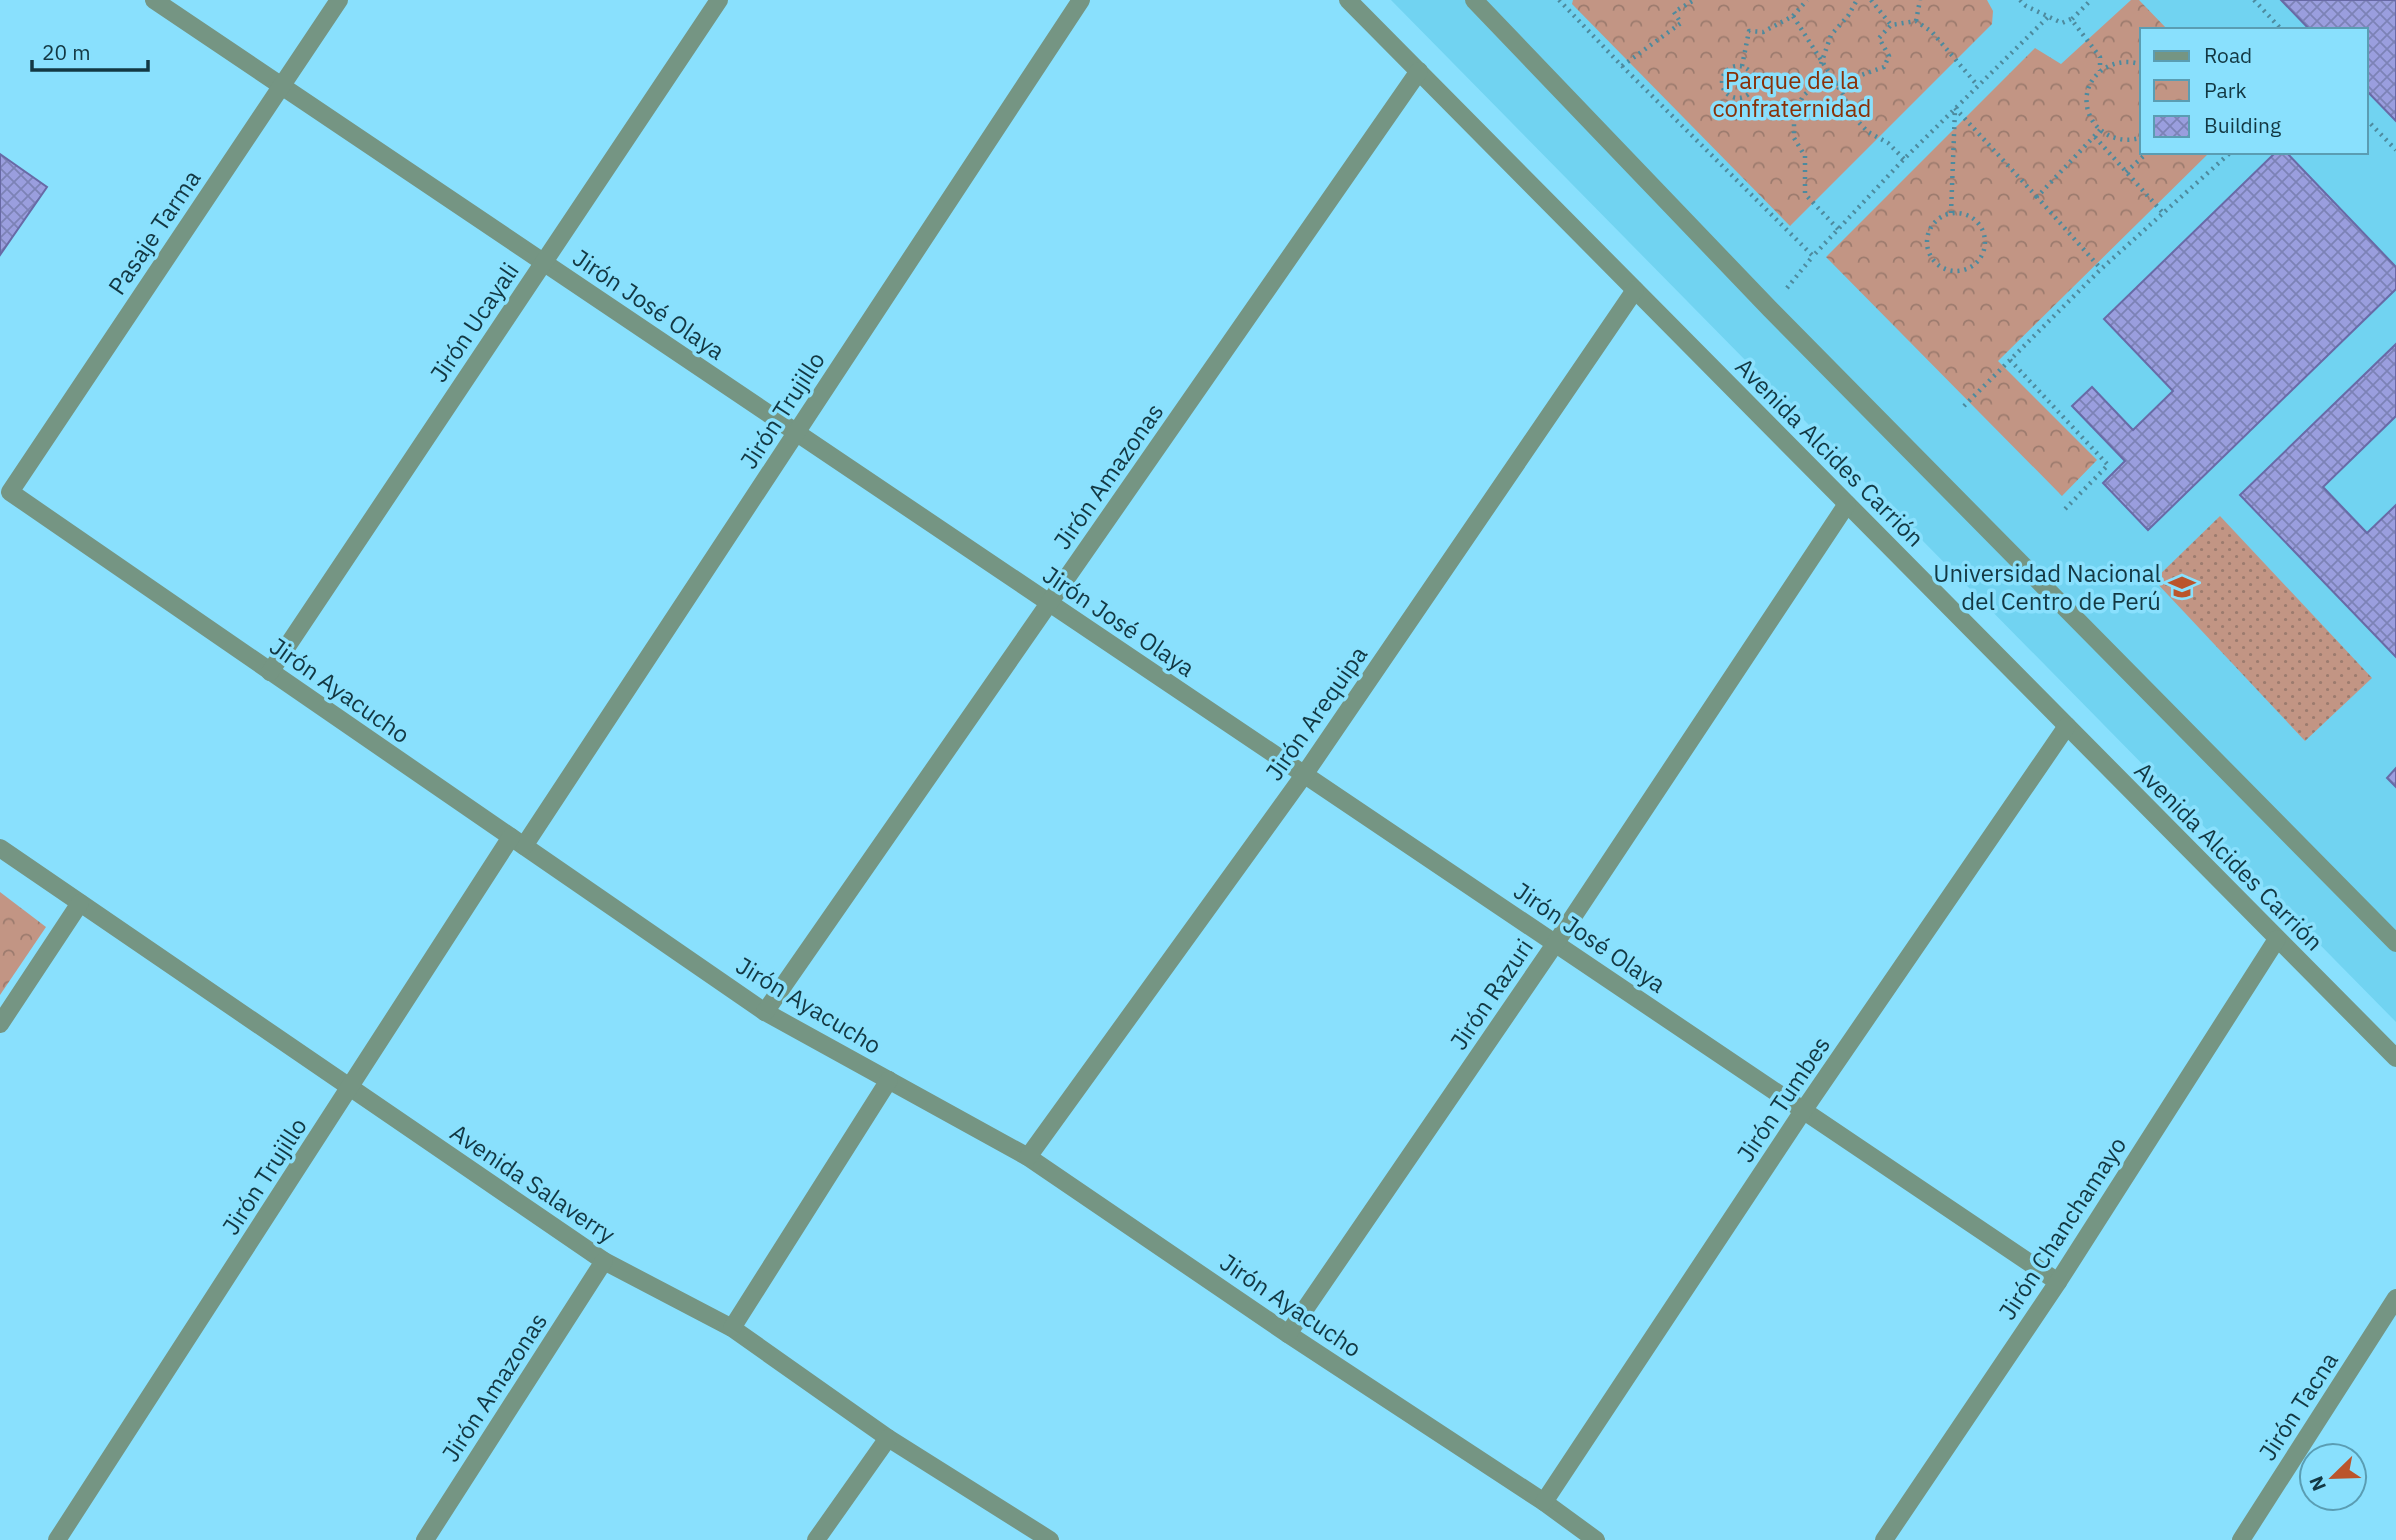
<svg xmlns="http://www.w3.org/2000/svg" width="2396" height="1540" viewBox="0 0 2396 1540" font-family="'IBM Plex Sans',sans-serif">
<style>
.built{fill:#71d3f1;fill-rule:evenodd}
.grass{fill:url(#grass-dots)}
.park{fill:url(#park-crowns)}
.building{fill:url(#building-cross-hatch);stroke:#686aa6;stroke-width:2}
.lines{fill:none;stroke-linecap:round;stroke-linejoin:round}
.path{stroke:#4d8a9e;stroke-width:4.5;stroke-dasharray:2 5;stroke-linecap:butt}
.minor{stroke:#759583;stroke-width:18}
.labels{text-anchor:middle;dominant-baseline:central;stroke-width:7;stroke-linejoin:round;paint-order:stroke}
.park-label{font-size:24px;fill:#893108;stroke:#89e0fd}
.street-label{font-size:24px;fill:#133843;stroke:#89e0fd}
.poi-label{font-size:24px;fill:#133843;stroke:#89e0fd;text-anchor:end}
</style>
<defs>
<pattern id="grass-dots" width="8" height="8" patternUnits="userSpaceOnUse" patternTransform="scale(1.75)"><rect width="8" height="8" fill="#c29584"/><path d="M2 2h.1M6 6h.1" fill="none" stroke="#9c7b6e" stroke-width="1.8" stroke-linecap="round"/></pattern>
<pattern id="park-crowns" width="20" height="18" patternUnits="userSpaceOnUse" patternTransform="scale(1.75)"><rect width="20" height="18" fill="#c29584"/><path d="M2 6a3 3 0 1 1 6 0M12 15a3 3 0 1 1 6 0" fill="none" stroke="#9c7b6e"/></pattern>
<pattern id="building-cross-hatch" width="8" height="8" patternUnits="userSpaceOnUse" patternTransform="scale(1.75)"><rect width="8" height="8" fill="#9a9ede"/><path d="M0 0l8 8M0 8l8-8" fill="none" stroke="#7c82b6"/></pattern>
</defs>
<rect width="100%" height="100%" fill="#89e0fd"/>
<path class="built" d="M1391 0H2396V1022ZM2142 30H2366V152H2142Z"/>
<path class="grass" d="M2220 516 2372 678 2305 741 2154 580Z"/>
<g class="park">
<path d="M1573 0H1987L1993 11 1992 24 1790 226 1572 4Z"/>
<path d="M2131 0H2139L2168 30H2142V152H2210L1998 361 2097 460 2062 496 1826 257 2035 48 2061 64Z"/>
<path d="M0 892 46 927 0 995Z"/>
</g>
<g class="building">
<path d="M2281 0H2396V121L2366 90V30H2310Z"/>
<path d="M2276 152H2286L2396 267V289L2148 530 2103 483 2125 461 2072 406 2092 387 2133 430 2173 391 2104 319Z"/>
<path d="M0 154 47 187 0 255Z"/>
<path d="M2396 344V416L2323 487 2367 533 2396 505V657L2240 495Z"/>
<path d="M2396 768V787L2387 778Z"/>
</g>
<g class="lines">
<g class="path">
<path d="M1559 0 1622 66 1813 256 1904 159 2048 17"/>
<path d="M1871 0 1891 25"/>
<path d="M2020 0 2026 6 2062 23 2071 19 2100 57V71"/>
<path d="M2254 0 2282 30"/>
<path d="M1793 16 1807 0"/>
<path d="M2072 19 2091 0"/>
<path d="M1916 21 1920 0"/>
<path d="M2142 65C2115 54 2082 75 2087 106 2091 132 2119 146 2142 137"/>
<circle cx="1738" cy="82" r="16"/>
<path d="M1622 66 1681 23 1674 12 1694 0"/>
<path d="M1742 66 1749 31 1763 32 1793 16 1844 96 1850 113 1868 132 1888 143 1904 159"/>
<path d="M1836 84 1884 67 1889 56 1879 38 1891 25 1916 21 1932 32 1978 86"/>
<path d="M1955 108 2037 197"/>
<path d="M2366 119 2396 150"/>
<path d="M2100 130 2037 197 2101 269"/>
<path d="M2095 137 2163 213"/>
<path d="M2126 172 2148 152"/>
<circle cx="1956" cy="242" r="29"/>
<path d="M1951 213 1955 109"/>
<path d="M1838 229 1805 194V156L1794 138V115L1803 96 1813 87 1831 35 1848 16 1857 0"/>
<path d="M1787 288 1813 256"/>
<path d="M2010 360 2108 465 2065 509"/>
<path d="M1964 406 2101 269 2231 152"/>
</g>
<g class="minor">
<path d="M154 0 2058 1282"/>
<path d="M339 0 10 492 765 1012 1028 1157 1288 1334 1544 1502 1596 1540"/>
<path d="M1348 0 2396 1058"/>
<path d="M1474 0 1770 309 2396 943"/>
<path d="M270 672 719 0"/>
<path d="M524 846 1081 0"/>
<path d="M0 848 604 1261 732 1328 888 1438 1050 1540"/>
<path d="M765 1012 1419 71"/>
<path d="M0 1024 80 903"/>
<path d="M1028 1157 1304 775 1635 290"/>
<path d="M732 1328 889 1080"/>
<path d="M1288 1334 1555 944 1847 504"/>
<path d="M1544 1502 1803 1111 2067 726"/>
<path d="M57 1540 511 837"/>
<path d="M425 1540 604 1261"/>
<path d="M816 1540 888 1438"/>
<path d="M1884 1540 2058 1282 2277 939"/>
<path d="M2241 1540 2396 1298"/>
</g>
</g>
<defs>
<symbol id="university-bare" viewBox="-9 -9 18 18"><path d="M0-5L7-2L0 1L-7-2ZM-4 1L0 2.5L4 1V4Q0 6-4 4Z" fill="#bb542b" stroke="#89e0fd" stroke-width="2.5" paint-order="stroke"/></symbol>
</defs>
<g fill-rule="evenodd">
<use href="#university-bare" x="2163" y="568" width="38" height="38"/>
</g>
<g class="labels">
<g class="park-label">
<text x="1792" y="80">Parque de la<tspan x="1792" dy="28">confraternidad</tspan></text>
</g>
<g class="street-label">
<text transform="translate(154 232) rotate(-56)">Pasaje Tarma</text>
<text transform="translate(649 304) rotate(34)">Jirón José Olaya</text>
<text transform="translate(474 322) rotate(-56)">Jirón Ucayali</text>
<text transform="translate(782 410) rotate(-57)">Jirón Trujillo</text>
<text transform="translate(1830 452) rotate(45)">Avenida Alcides Carrión</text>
<text transform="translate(1108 476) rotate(-55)">Jirón Amazonas</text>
<text transform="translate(1119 621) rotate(34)">Jirón José Olaya</text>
<text transform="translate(340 690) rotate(35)">Jirón Ayacucho</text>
<text transform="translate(1316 713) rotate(-55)">Jirón Arequipa</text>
<text transform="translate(2229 856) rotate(45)">Avenida Alcides Carrión</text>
<text transform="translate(1590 937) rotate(34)">Jirón José Olaya</text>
<text transform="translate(1491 994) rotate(-56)">Jirón Razuri</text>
<text transform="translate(809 1005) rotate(31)">Jirón Ayacucho</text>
<text transform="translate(1783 1099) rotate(-56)">Jirón Tumbes</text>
<text transform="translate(264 1176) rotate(-57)">Jirón Trujillo</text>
<text transform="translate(533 1183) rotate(34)">Avenida Salaverry</text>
<text transform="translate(2062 1228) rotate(-57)">Jirón Chanchamayo</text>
<text transform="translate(1291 1305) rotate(34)">Jirón Ayacucho</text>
<text transform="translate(494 1387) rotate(-57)">Jirón Amazonas</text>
<text transform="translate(2298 1406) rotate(-57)">Jirón Tacna</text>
</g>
<g class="poi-label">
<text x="2161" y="573">Universidad Nacional<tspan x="2161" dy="28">del Centro de Perú</tspan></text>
</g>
</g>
<rect x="2140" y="28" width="228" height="126" fill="#89e0fd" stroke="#5a9db3" stroke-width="2"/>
<rect x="2154" y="51" width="35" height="10" fill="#759583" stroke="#5a9db3" stroke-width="2"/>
<text x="2204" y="63" font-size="21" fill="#133843">Road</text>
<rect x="2154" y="80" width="35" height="21" fill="url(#park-crowns)" stroke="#5a9db3" stroke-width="2"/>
<text x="2204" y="98" font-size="21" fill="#133843">Park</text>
<rect x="2154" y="116" width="35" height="21" fill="url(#building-cross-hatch)" stroke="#5a9db3" stroke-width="2"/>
<text x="2204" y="133" font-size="21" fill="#133843">Building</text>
<g transform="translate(2333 1477) rotate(247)"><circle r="33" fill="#89e0fd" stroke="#5a9db3" stroke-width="2"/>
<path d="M0-5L12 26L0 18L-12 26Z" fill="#bb542b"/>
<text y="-10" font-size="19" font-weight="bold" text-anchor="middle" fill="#133843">N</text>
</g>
<path d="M32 60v10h116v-10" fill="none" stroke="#133843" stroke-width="3.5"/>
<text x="42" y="60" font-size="21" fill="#133843" stroke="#89e0fd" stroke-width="5" paint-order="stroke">20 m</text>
</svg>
